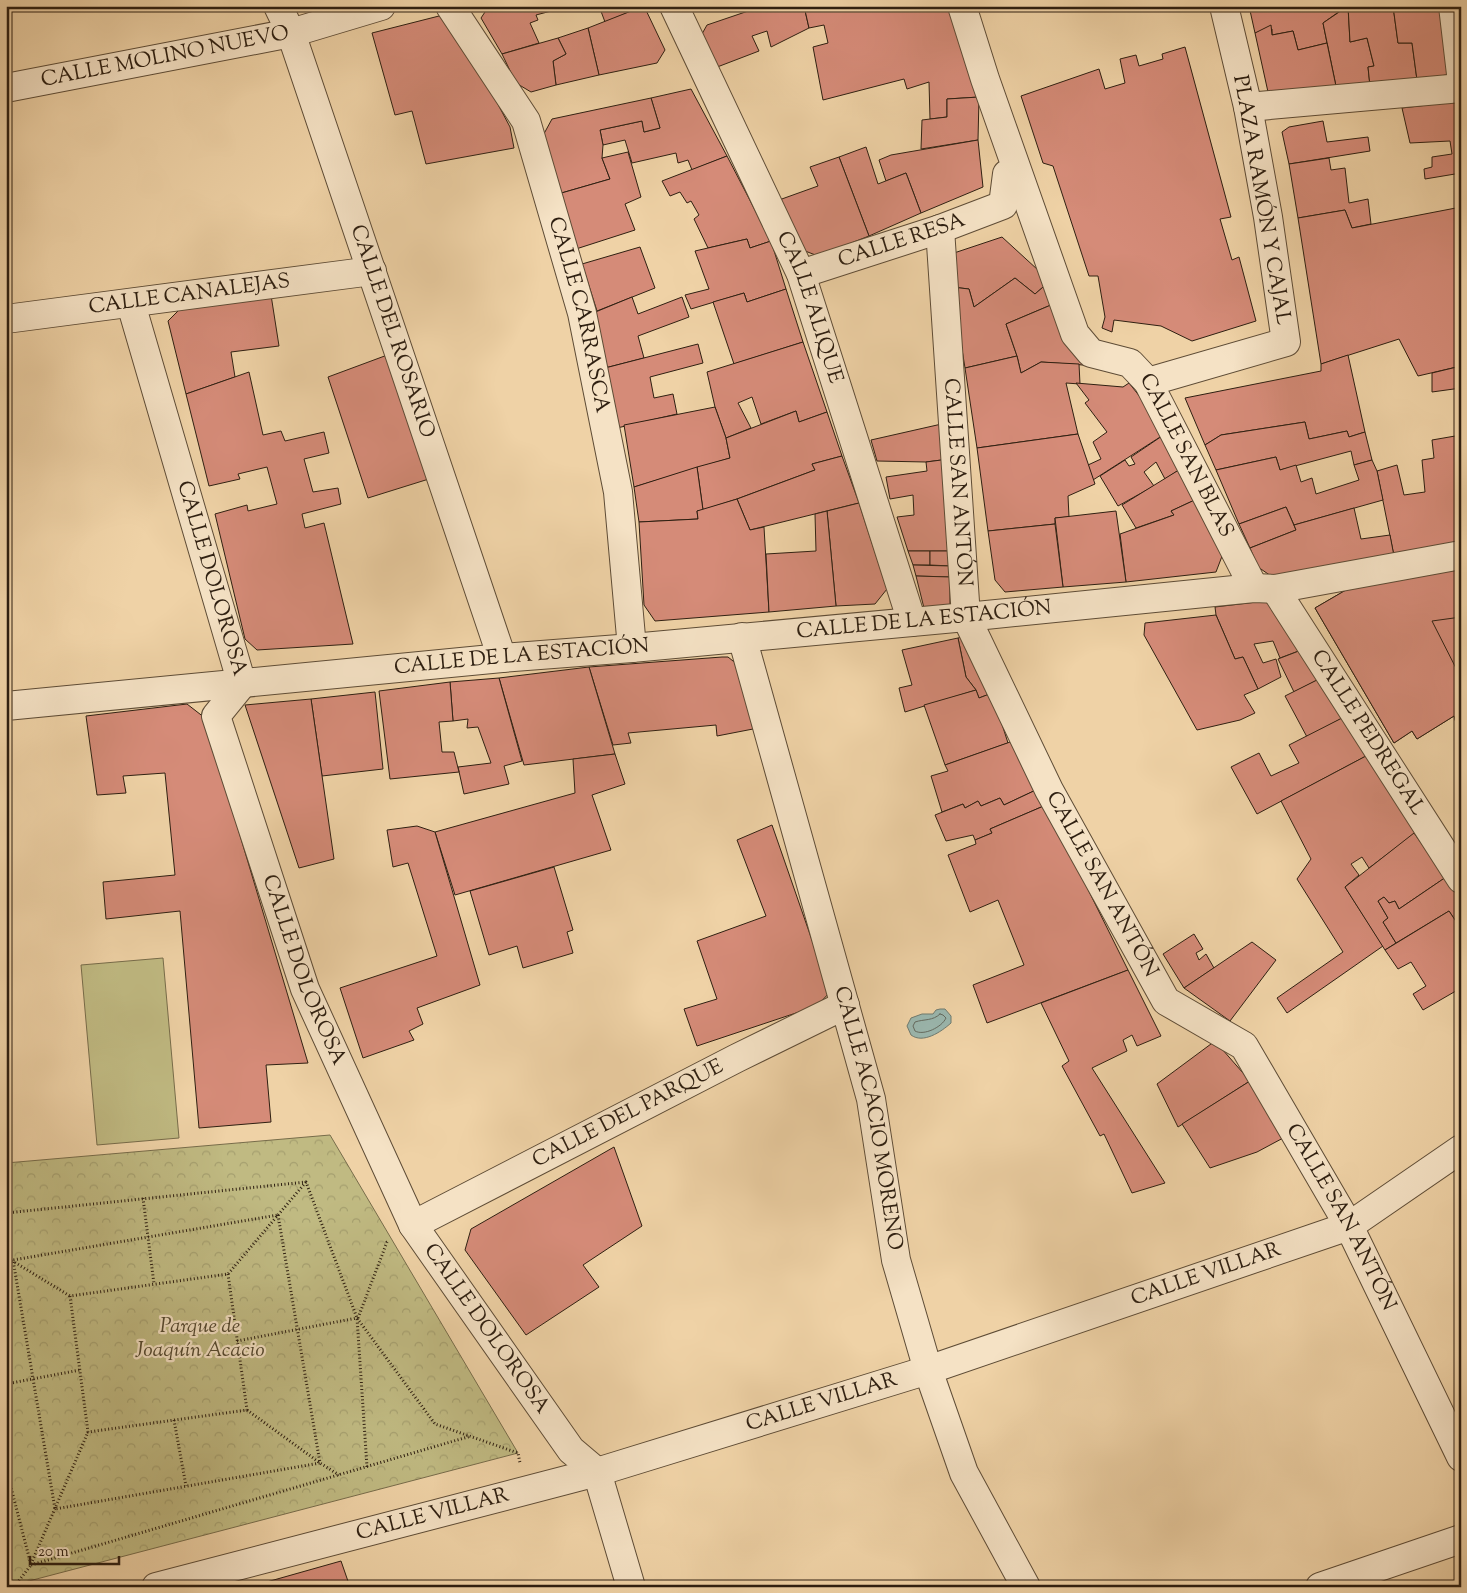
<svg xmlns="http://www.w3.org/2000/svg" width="1467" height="1593" viewBox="0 0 1467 1593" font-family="'Sorts Mill Goudy',serif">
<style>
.park{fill:url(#park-crowns);stroke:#776c4a}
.garden{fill:#c0ba82;stroke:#776c4a}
.water{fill:#9ab6ad;stroke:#6f7a6f}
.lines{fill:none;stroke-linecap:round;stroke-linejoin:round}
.shore{stroke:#646a5f;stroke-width:1}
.building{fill:#d58b78;stroke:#2e1f11}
.minor-casing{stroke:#5e4c36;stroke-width:30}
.path{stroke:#2e1f11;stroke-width:3;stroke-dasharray:1 2.5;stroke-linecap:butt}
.minor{stroke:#f5e2c5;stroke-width:28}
.labels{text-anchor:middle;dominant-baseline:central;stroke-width:4.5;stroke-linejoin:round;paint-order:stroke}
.street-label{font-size:21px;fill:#2e1f11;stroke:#f5e2c5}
.park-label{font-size:21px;font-style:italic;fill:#52462d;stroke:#f5e2c5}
</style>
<defs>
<pattern id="park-crowns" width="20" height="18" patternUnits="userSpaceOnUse" patternTransform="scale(1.25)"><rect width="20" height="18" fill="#c0ba82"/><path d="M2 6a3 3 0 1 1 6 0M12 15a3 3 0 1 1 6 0" fill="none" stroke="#a59f6f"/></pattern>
</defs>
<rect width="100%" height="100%" fill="#efd2a6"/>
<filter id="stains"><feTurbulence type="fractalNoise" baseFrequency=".004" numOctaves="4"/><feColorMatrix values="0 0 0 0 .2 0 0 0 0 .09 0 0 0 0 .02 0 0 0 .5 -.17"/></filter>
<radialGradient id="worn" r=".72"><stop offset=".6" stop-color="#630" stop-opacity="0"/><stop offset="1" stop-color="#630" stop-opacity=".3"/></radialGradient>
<path class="park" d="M330 1135 518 1453 6 1587V1163Z"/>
<path class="garden" d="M163 958 179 1138 97 1145 81 965Z"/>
<path class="water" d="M940 1009H945L951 1016V1023C941 1032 923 1044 911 1035L907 1026 911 1018 922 1014H933L936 1010Z"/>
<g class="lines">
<path class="shore" d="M940 1014 943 1015 946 1018C942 1027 924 1036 915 1031L913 1026 915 1022C924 1019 933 1021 940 1014Z"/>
</g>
<g class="building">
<path d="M489 6H570L536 15 538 20 530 23 539 43 502 54 481 18Z"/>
<path d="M599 6H644L605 22Z"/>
<path d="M644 6 665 50 657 63 599 75 588 28Z"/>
<path d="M763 6H804L809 28 771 47 767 31 752 36 759 51 712 69 698 41 707 25Z"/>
<path d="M804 6H952L979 97 947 99V117L930 119 929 82 907 89 904 79 823 100 813 47 828 43 824 25 809 28Z"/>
<path d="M1249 6H1347L1323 23 1327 43 1298 50 1293 31 1272 35V29L1255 33Z"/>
<path d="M1348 6 1350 42 1367 38 1374 66 1368 67 1370 86 1337 91 1323 23Z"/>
<path d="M1348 6H1393L1398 43H1412L1417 80 1370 86 1368 67 1374 66 1367 38 1350 42Z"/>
<path d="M1393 6H1442L1452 74 1417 80 1412 43H1398Z"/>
<path d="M439 16 456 25 510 127 514 148 426 164 412 111 395 115 372 33Z"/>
<path d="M1271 25 1272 35 1293 31 1298 50 1327 43 1337 91 1268 92 1255 33Z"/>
<path d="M588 28 599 75 556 85 553 61 566 54 558 38Z"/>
<path d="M558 38 566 54 553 61 556 85 531 92 516 83 502 54Z"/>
<path d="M1185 47 1231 217 1220 219 1232 260 1239 257 1256 321 1192 341 1161 326 1114 320 1112 332 1102 328 1105 317 1098 276H1089L1053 166 1043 163 1021 96 1099 69 1105 89 1125 83 1120 59 1136 55 1139 66 1163 59 1162 54Z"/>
<path d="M691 89 727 156 692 170 688 160 678 163 676 153 632 163 625 140 603 145 600 130 642 121 644 132 660 128 651 98Z"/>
<path d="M979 97 978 140 921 149 922 120 947 117V99Z"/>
<path d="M651 98 660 128 644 132 642 121 600 130 603 145 602 158 610 179 558 194 540 141 552 119Z"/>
<path d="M1461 101V173L1425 179 1424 169 1432 167V157L1452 154 1450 141 1410 143 1402 108Z"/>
<path d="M1323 121 1327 142 1368 137 1370 151 1289 164 1282 132 1289 127Z"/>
<path d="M978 140 983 187 921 213 906 173 886 181 879 160 891 155Z"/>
<path d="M866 147 878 184 906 173 921 213 869 236 839 157Z"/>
<path d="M628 152 641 197 625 204 635 230 576 249 558 194 610 179 602 158Z"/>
<path d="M727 156 771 241 750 248 747 239 708 248 694 219 699 215 691 201 687 203 680 192 670 196 662 181Z"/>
<path d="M839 157 869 236 818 256 800 249 779 200 818 186 810 167Z"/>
<path d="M1329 158 1331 170 1345 168 1349 203 1368 199 1371 224 1352 228 1345 210 1298 218 1289 164Z"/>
<path d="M1461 207V366L1418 376 1399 339 1321 364 1298 218 1345 210 1352 228Z"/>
<path d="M1002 237 1050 281 1035 294 1015 278 974 307 969 289 952 287 951 254Z"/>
<path d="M747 239 750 248 771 241 786 289 747 302 744 293 691 309 685 295 709 289 695 251Z"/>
<path d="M640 247 655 288 597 311 582 264Z"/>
<path d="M1015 278 1035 294 1050 281 1058 302 1006 324 1017 356 965 368 952 287 969 289 974 307Z"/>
<path d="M786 289 803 342 734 364 713 302 744 293 747 302Z"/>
<path d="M271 295 279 346 231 352 235 377 186 394 168 321 181 308Z"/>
<path d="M632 297 638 314 682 297 689 317 638 336 644 358 605 368 593 313Z"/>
<path d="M1058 302 1097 366 1041 362 1021 373 1017 356 1006 324Z"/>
<path d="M803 342 827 412 799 422 796 411 761 424 752 397 738 403 751 428 726 438 715 407 707 372Z"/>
<path d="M698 344 703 363 650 377 654 398 673 394 677 414 617 428 605 368Z"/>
<path d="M390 354 432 478 368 498 328 377Z"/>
<path d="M1348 355 1365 432 1349 437 1347 431 1309 439 1305 422 1221 435 1205 445 1185 398 1321 371V364Z"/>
<path d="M1017 356 1021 373 1041 362 1079 364 1080 384 1066 383 1078 434 977 448 965 368Z"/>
<path d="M1461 366V388L1432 392V373Z"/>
<path d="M249 372 263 435 281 431 285 441 324 432 329 453 304 459 313 492 338 488 341 504 302 514 305 528 324 523 353 644 257 650 245 639 215 514 247 505 248 511 277 504 267 467 238 474 240 479 209 486 186 394Z"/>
<path d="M1076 383 1123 387 1129 383 1168 432 1093 480 1088 465 1101 459 1093 442 1107 432 1085 403 1089 400Z"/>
<path d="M715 407 726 438 730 458 634 487 624 425Z"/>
<path d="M796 411 799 422 827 412 842 456 812 464 815 470 737 499 703 510 697 467 730 458 726 438Z"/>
<path d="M1305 422 1309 439 1347 431 1349 437 1365 432 1372 460 1354 465 1351 451 1280 470 1276 457 1216 470 1205 445 1221 435Z"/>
<path d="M946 423 949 459 926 462 877 461 871 440Z"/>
<path d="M1078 434 1095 484 1068 496 1069 517 1055 518V524L988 531 977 448Z"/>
<path d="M1165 434 1182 468 1165 479 1156 462 1144 472 1154 486 1118 506 1100 476 1125 460 1129 466 1135 464 1131 457Z"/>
<path d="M1461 435V545L1394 556 1377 471 1397 465 1404 495 1425 492 1422 460 1434 458 1432 440Z"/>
<path d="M842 456 859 503 750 530 737 499 815 470 812 464Z"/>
<path d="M1276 457 1280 470 1296 465 1301 482 1312 478 1316 494 1359 480 1354 465 1372 460 1377 471 1383 500 1294 525 1286 507 1239 524 1216 470Z"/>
<path d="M949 459 950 551H908L897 517 914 515 913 495 890 499 886 477 927 471 926 462Z"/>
<path d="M697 467 703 510 697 511 698 519 639 522 634 487Z"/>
<path d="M1182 468 1199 498 1171 511 1174 515 1136 528 1122 505Z"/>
<path d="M1199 498 1224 551 1216 572 1126 582 1120 534 1174 515 1171 511Z"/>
<path d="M737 499 750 530 764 527 769 612 655 621 644 605 639 522 698 519 697 511Z"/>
<path d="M859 503 887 589 875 604 836 606 827 511Z"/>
<path d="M1286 507 1296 530 1250 548 1239 524Z"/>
<path d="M1354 508 1361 539 1390 535 1394 556 1271 576 1258 567 1250 548 1296 530 1294 525Z"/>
<path d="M827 511 836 606 769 612 766 554 816 551 815 514Z"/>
<path d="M1116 511 1126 582 1063 587 1055 518Z"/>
<path d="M1055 524 1063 587 1005 592 995 580 988 531Z"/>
<path d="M908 551H930V565H913Z"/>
<path d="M930 551H950L951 566 930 565Z"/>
<path d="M913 565 951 566 950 577 916 576Z"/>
<path d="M1461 565V740L1454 716 1417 739 1412 731 1394 743 1315 608 1358 583Z"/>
<path d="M1461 565V617L1432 621 1461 678V740L1454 716 1417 739 1412 731 1394 743 1315 608 1358 583Z"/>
<path d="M916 576 950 577V607L924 608Z"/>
<path d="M1273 600 1304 649 1280 658 1273 641 1254 644 1263 663 1276 659 1281 677 1258 689 1243 657 1235 659 1216 615 1215 607Z"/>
<path d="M1216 615 1235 659 1243 657 1258 689 1244 695 1255 713 1240 720 1197 730 1144 635 1145 623Z"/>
<path d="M964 636 992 693 979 698 976 690 966 677 958 638Z"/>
<path d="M958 638 966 677 976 690 905 712 899 688 912 685 902 650Z"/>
<path d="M1304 649 1321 678 1294 692 1278 659Z"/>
<path d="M722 657H728L738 665 753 729 717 736 716 725 628 733 631 743 613 745 589 667Z"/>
<path d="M589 667 615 754 524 765 499 678Z"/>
<path d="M499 678 522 761 504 766 509 784 464 794 458 767 491 763 478 727 467 728 468 719 453 721 450 682Z"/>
<path d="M1321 678 1344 717 1307 737 1285 696Z"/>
<path d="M450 682 453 721 439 722 442 752H454L459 772 390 779 379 691Z"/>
<path d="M976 690 979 698 992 693 1008 743 945 765 924 705Z"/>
<path d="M375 692 383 769 322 776 311 699Z"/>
<path d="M311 699 334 859 299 868 245 705Z"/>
<path d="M187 704 205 718 308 1063 266 1065 271 1122 199 1128 180 911 106 919 103 882 175 875 165 773 123 776 126 793 97 795 86 716Z"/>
<path d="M1344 717 1366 756 1257 814 1231 767 1259 753 1271 776 1299 763 1289 745Z"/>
<path d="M1013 741 1038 789 1004 805 1000 798 981 806 978 801 965 808 963 804 942 812 931 776 948 771 945 765Z"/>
<path d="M615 754 625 784 592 795 611 850 455 895 435 832 575 793 573 759Z"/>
<path d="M1366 756 1418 831 1369 868 1362 857 1351 864 1359 875 1345 887 1383 946 1287 1013 1277 998 1343 952 1297 879 1311 859 1281 801Z"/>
<path d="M1038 789 1046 805 990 829 992 833 975 840 973 835 946 841 935 815 963 804 965 808 978 801 981 806 1000 798 1004 805Z"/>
<path d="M1046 805 1128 970 987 1023 973 985 1024 965 998 900 970 912 948 855 976 844 975 840 992 833 990 829Z"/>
<path d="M772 825 830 992 817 1006 697 1046 684 1009 717 999 697 941 766 916 737 840Z"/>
<path d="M417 826 435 832 480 985 417 1008 423 1024 409 1031 414 1040 363 1058 340 988 437 956 408 863 393 867 387 830Z"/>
<path d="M1414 833 1431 857 1449 875 1399 909 1395 901 1389 903 1384 897 1378 901 1388 918 1383 922 1396 943 1385 950 1345 887Z"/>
<path d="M554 867 573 930 567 932 573 953 523 968 517 946 489 955 470 891Z"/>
<path d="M1449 875 1461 892V921L1457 923 1449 911 1396 943 1383 922 1388 918 1378 901 1384 897 1389 903 1395 901 1399 909Z"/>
<path d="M1449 911 1457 923 1461 921V988L1423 1010 1413 994 1426 986 1411 962 1398 969 1385 950Z"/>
<path d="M1194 934 1203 949 1196 953 1199 960 1206 954 1214 968 1184 988 1163 954Z"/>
<path d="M1252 942 1276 960 1230 1021 1184 988Z"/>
<path d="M1128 970 1161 1036 1137 1046 1132 1035 1123 1040 1127 1051 1092 1068 1165 1183 1132 1193 1104 1134 1100 1136 1062 1066 1069 1061 1041 1003Z"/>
<path d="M1215 1041 1250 1081 1178 1127 1157 1084Z"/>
<path d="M1250 1081 1285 1137 1257 1152 1210 1168 1182 1124Z"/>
<path d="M614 1147 642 1226 583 1265 599 1287 526 1335 465 1250 471 1229Z"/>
<path d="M341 1561 350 1587H249Z"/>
</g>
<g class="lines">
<defs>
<g id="minor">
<path id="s1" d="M278 6 291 33 502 658"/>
<path id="s2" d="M450 6 526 121 582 313 618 492 632 648"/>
<path id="s3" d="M674 6 801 274 912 622"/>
<path id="s4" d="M962 6 985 79 1075 334 1091 353 1130 363 1148 382 1254 588"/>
<path d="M1453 6 1461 74"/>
<path id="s5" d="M6 88 291 33 381 6"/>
<path d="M1248 107 1461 88"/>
<path id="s6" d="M940 229 966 617 1049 790 1166 1001 1244 1046 1349 1226 1461 1457"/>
<path id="s7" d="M801 274 940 229 1003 205 1007 174"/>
<path id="s8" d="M131 304 242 684 216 716 305 989 413 1225 571 1450 597 1472 631 1587"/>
<path id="s9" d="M6 319 372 271"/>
<path d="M1148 382 1286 342 1268 217 1248 107 1224 6"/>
<path id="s10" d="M1275 589 1461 879"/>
<path id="s11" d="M742 637 871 1099 896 1260 928 1370 964 1473 1026 1587"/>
<path id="s12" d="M6 706 502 658 632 648 966 617 1254 588 1275 589 1461 555"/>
<path id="s13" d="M413 1225 737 1058 845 1005"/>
<path id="s14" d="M156 1587 597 1472 928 1370 1349 1226 1461 1149"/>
<path d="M1320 1587 1461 1539"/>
</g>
</defs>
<use href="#minor" class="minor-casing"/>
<g class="path">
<path d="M143 1198 154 1284"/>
<path d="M6 1213 306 1182 357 1318 367 1467"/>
<path d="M278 1215 320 1463 55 1509 13 1260Z"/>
<path d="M6 1257 70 1296"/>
<path d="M228 1274 247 1410 88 1432 70 1296 228 1274 306 1182"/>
<path d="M358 1318 387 1242 389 1241"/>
<path d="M237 1341 357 1318 435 1424 518 1453 520 1463"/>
<path d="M6 1384 80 1370"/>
<path d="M247 1410 320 1463 339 1475"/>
<path d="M174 1420 186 1486"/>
<path d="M6 1468 31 1565 14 1587"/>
<path d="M31 1564 88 1432"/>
<path d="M31 1565 471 1436"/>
</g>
<use href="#minor" class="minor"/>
</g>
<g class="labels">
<g class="street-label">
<text stroke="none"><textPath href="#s5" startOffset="162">CALLE MOLINO NUEVO</textPath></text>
<text transform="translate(1261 200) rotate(80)">PLAZA RAMÓN Y CAJAL</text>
<text stroke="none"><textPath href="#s7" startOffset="106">CALLE RESA</textPath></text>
<text stroke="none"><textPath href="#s9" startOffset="185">CALLE CANALEJAS</textPath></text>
<text stroke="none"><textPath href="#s3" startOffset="331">CALLE ALIQUE</textPath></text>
<text stroke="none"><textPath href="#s2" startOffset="339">CALLE CARRASCA</textPath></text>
<text stroke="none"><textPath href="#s1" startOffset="345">CALLE DEL ROSARIO</textPath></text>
<text stroke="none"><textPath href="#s4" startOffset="521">CALLE SAN BLAS</textPath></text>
<text stroke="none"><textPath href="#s6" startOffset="254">CALLE SAN ANTÓN</textPath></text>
<text stroke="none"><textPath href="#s8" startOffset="286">CALLE DOLOROSA</textPath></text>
<text stroke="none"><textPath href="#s12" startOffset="922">CALLE DE LA ESTACIÓN</textPath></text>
<text stroke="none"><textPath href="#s12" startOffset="518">CALLE DE LA ESTACIÓN</textPath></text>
<text stroke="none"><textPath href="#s10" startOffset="171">CALLE PEDREGAL</textPath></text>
<text stroke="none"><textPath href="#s6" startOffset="689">CALLE SAN ANTÓN</textPath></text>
<text stroke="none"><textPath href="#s8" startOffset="706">CALLE DOLOROSA</textPath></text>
<text stroke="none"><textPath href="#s13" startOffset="242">CALLE DEL PARQUE</textPath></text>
<text stroke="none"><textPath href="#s11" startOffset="498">CALLE ACACIO MORENO</textPath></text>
<text stroke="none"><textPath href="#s6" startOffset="1109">CALLE SAN ANTÓN</textPath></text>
<text stroke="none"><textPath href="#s14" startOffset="1096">CALLE VILLAR</textPath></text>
<text stroke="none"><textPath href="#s8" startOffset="1111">CALLE DOLOROSA</textPath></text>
<text stroke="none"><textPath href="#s14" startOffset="691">CALLE VILLAR</textPath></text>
<text stroke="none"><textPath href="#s14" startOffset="286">CALLE VILLAR</textPath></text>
</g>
<g class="park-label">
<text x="200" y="1327">Parque de<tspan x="200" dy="24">Joaquín Acacio</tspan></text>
</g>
</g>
<rect width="1467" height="1593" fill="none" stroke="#efd2a6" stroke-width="25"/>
<rect x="8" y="8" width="1452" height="1578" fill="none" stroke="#2e1f11" stroke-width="2.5"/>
<rect x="12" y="12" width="1442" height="1568" fill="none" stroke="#2e1f11"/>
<path d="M30 1556v8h89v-8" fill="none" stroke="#2e1f11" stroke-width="2.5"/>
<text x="38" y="1556" font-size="15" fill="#2e1f11" stroke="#f5e2c5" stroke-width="4" paint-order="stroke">20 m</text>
<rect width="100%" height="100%" filter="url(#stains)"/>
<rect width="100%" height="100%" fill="url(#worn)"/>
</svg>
